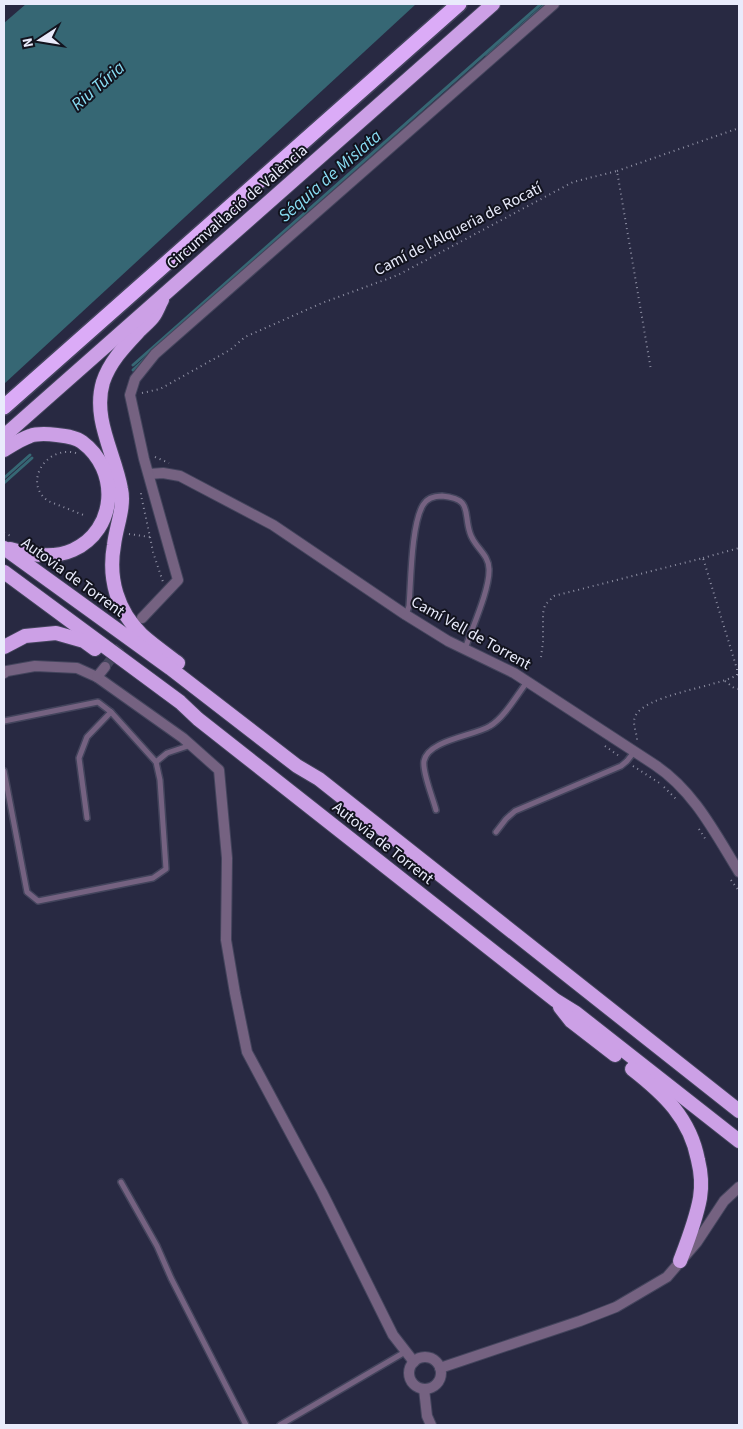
<svg xmlns="http://www.w3.org/2000/svg" width="743" height="1429" viewBox="0 0 743 1429" font-family="'Source Sans 3',sans-serif">
<style>
.water{fill:#366774}
.lines{fill:none;stroke-linecap:round;stroke-linejoin:round}
.stream{stroke:#366774;stroke-width:3}
.minor-tunnel{stroke:#45465e;stroke-width:10;stroke-dasharray:10 5;stroke-linecap:butt}
.service-casing{stroke:#43445c;stroke-width:8}
.minor-casing{stroke:#43445c;stroke-width:12}
.trunk-casing{stroke:#43445c;stroke-width:16}
.motorway-casing{stroke:#43445c;stroke-width:18}
.path{stroke:#8f90a4;stroke-width:2;stroke-dasharray:1 4;stroke-linecap:butt}
.service{stroke:#756281;stroke-width:5}
.minor{stroke:#756281;stroke-width:10}
.trunk{stroke:#cca0e6;stroke-width:14}
.motorway{stroke:#dbabf7;stroke-width:15}
.labels{text-anchor:middle;dominant-baseline:central;stroke-width:4;stroke-linejoin:round;paint-order:stroke}
.street-label{font-size:16px;fill:#e9ebfb;stroke:#12131e}
.water-label{font-size:18px;font-style:italic;fill:#88dcf2;stroke:#12131e}
</style>
<rect width="100%" height="100%" fill="#282942"/>
<path class="water" d="M26 4H416L4 384V23Z"/>
<g class="lines">
<g class="stream">
<path d="M487 56 546 4"/>
<path d="M133 365 541 4"/>
<path d="M133 370 147 357"/>
<path d="M4 478 30 455"/>
<path d="M4 483 32 458"/>
</g>
<path class="minor-tunnel" d="M105 667 131 633"/>
<defs>
<g id="service">
<path d="M406 615 409 606C411 582 411 525 423 505 427 498 434 496 442 496 473 499 463 512 470 533 474 547 489 554 489 569 490 589 472 628 465 649"/>
<path d="M4 721 98 702 111 712 156 762 160 780 166 869 153 878 38 901 27 892 4 771"/>
<path d="M156 762 167 753 191 745"/>
<path d="M436 810C433 798 422 772 424 761 428 740 474 736 490 726 504 718 517 695 527 682"/>
<path d="M87 818 79 758 87 737 111 712"/>
<path d="M496 832 506 819 515 811 621 766 627 761 634 752"/>
<path d="M121 1182 157 1246 171 1278 246 1425"/>
<path d="M280 1425 405 1352"/>
</g>
<g id="minor">
<path d="M149 474 163 473 180 476 273 525 406 615 448 641 514 673 655 765C694 791 715 833 739 872"/>
<path d="M142 618 178 580 144 459 130 395 135 379 155 354 554 4"/>
<path d="M4 673 7 671 35 666 77 668 97 677 183 738 219 770 227 858 226 940 235 993 247 1052 322 1192 393 1335 414 1362"/>
<path d="M97 677 105 667"/>
<circle cx="425" cy="1373" r="16"/>
<path d="M440 1368 580 1321 616 1307 667 1277 697 1242 724 1201 739 1187"/>
<path d="M424 1389 427 1416 431 1425"/>
</g>
<g id="trunk">
<path d="M162 300C159 305 157 312 153 317 150 321 144 326 140 330 125 346 110 361 103 382 92 419 115 454 121 489 125 507 116 527 114 545 108 578 117 611 142 635 153 645 166 654 178 663"/>
<path d="M4 436 493 4"/>
<path d="M4 450C12 445 21 439 30 436 38 433 49 434 57 435 65 436 76 437 82 442 120 470 117 530 73 550 53 559 30 555 10 549"/>
<path d="M4 548 170 668 297 766 319 779 739 1111"/>
<path d="M4 572 180 702 198 719 555 1000 576 1013 739 1141"/>
<path d="M4 647 25 636 56 633 84 641 95 649"/>
<path d="M560 1007 571 1021 615 1055"/>
<path d="M632 1069C664 1094 690 1118 698 1160 701 1172 702 1186 700 1198 696 1220 688 1240 680 1261"/>
</g>
<path id="motorway" d="M4 407 459 4"/>
</defs>
<use href="#service" class="service-casing"/>
<use href="#minor" class="minor-casing"/>
<use href="#trunk" class="trunk-casing"/>
<use href="#motorway" class="motorway-casing"/>
<g class="path">
<path d="M617 171 739 128"/>
<path d="M142 393 160 389 230 350 245 337 322 303 398 275 573 182 617 171 651 370"/>
<path d="M76 453C47 445 22 482 48 501L86 516"/>
<path d="M155 457 169 463"/>
<path d="M4 533 11 536"/>
<path d="M129 534 150 537 141 495V492"/>
<path d="M150 537 153 552 163 582"/>
<path d="M703 558 739 548"/>
<path d="M495 651 514 659 516 663"/>
<path d="M541 657 543 642V613L545 605 554 596 703 558 737 669V675C717 687 643 695 635 717 632 724 637 733 637 740"/>
<path d="M725 681 734 688 739 689"/>
<path d="M605 746 619 756"/>
<path d="M633 766 661 784"/>
<path d="M664 787 677 800"/>
<path d="M699 829 706 840"/>
<path d="M731 880 739 891"/>
</g>
<use href="#service" class="service"/>
<use href="#minor" class="minor"/>
<use href="#trunk" class="trunk"/>
<use href="#motorway" class="motorway"/>
</g>
<g class="labels">
<g class="street-label">
<text transform="translate(237 207) rotate(-41)">Circumval·lació de València</text>
<text transform="translate(458 229) rotate(-27)">Camí de l'Alqueria de Rocatí</text>
<text transform="translate(73 577) rotate(36)">Autovia de Torrent</text>
<text transform="translate(471 633) rotate(29)">Camí Vell de Torrent</text>
<text transform="translate(383 843) rotate(38)">Autovia de Torrent</text>
</g>
<g class="water-label">
<text transform="translate(98 86) rotate(-41)">Riu Túria</text>
<text transform="translate(330 176) rotate(-41)">Séquia de Mislata</text>
</g>
</g>
<rect width="743" height="1429" fill="none" stroke="#e9ebfb" stroke-width="10"/>
<g transform="translate(40 40) rotate(258)" stroke="#12131e" stroke-width="4" paint-order="stroke">
<path d="M0-4L9 19L0 12L-9 19Z" fill="#e9ebfb"/>
<text y="-8" font-size="14" font-weight="bold" text-anchor="middle" fill="#e9ebfb">N</text>
</g>
</svg>
